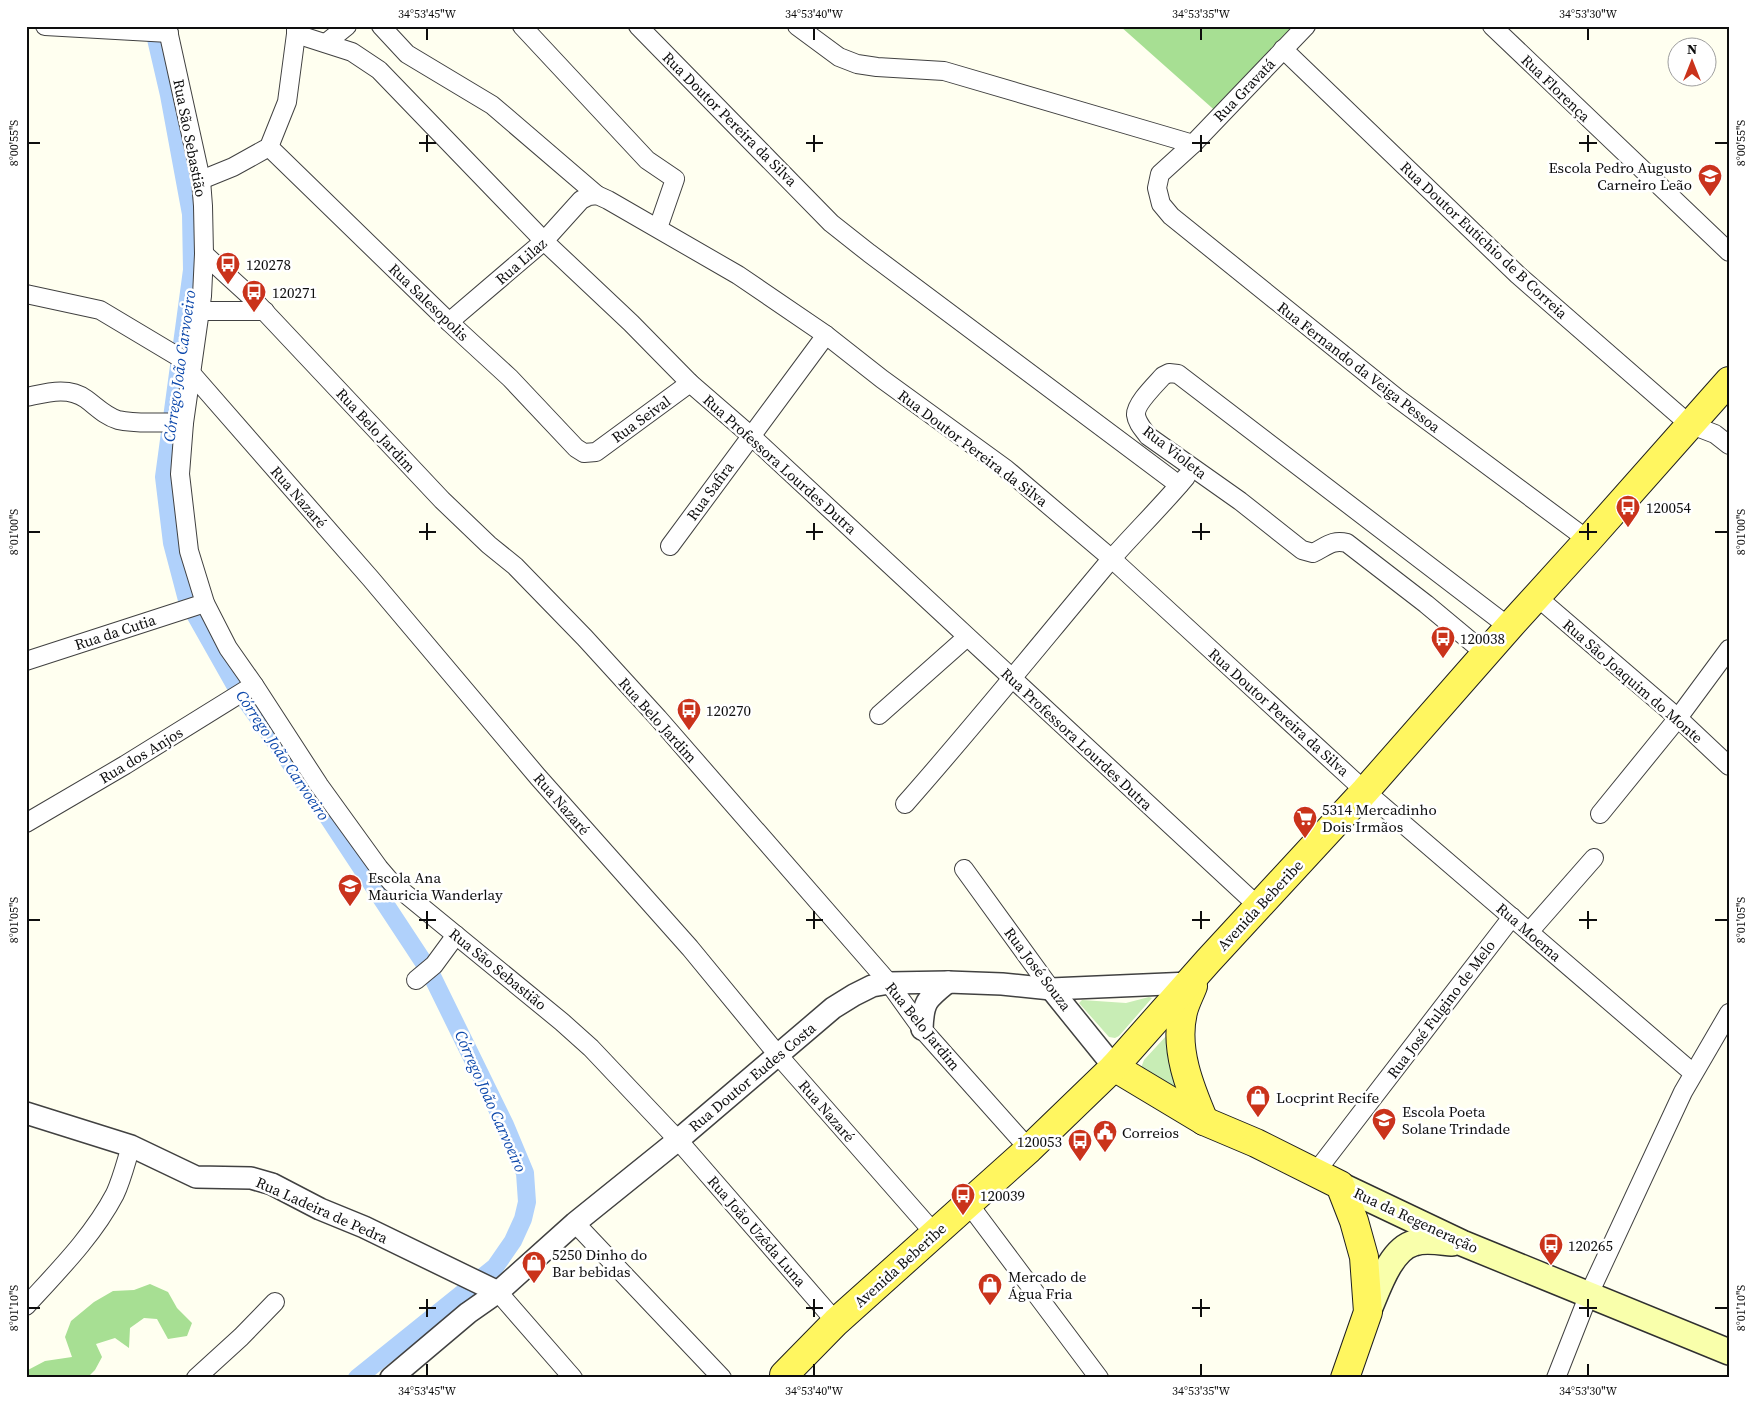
<svg xmlns="http://www.w3.org/2000/svg" width="1755" height="1404" viewBox="0 0 1755 1404" font-family="'Source Serif 4',serif">
<style>
.green{fill:#c8edb5}
.forest{fill:#a7df93}
.lines{fill:none;stroke-linecap:round;stroke-linejoin:round}
.canal{stroke:#b0d1fb;stroke-width:18}
.minor-casing{stroke:#414141;stroke-width:20}
.tertiary-casing{stroke:#414141;stroke-width:24}
.secondary-casing{stroke:#303030;stroke-width:28}
.primary-casing{stroke:#1f1f1f;stroke-width:30}
.minor{stroke:#fff;stroke-width:18}
.tertiary{stroke:#fff;stroke-width:21}
.secondary{stroke:#f9ffab;stroke-width:25}
.primary{stroke:#fff660;stroke-width:28}
.ticks{fill:none;stroke:#0e0e0e;stroke-width:2}
.labels{text-anchor:middle;dominant-baseline:central;stroke-width:5;stroke-linejoin:round;paint-order:stroke}
.street-label{font-size:15px;fill:#0e0e0e;stroke:#fff}
.poi-label{font-size:15px;fill:#0e0e0e;stroke:#fff;text-anchor:start}
.water-label{font-size:16px;font-style:italic;fill:#0d48ab;stroke:#fff}
.neatline{fill:none;stroke:#0e0e0e;stroke-width:2}
.ticks-label{font-size:12px;text-anchor:middle;fill:#0e0e0e}
</style>
<rect width="100%" height="100%" fill="#fffff0"/>
<g class="green">
<path d="M1149 997 1152 998 1119 1036 1115 1038 1109 1037 1079 1003 1082 1000 1126 1003Z"/>
<path d="M1168 1034C1170 1056 1171 1077 1180 1097L1141 1068 1144 1060Z"/>
</g>
<g class="forest">
<path d="M1120 26H1306L1220 115Z"/>
<path d="M150 1284 168 1292 177 1308 192 1323 187 1336 168 1339 157 1319 144 1318 130 1328 129 1348 115 1338 96 1344 102 1357 95 1370 87 1378H26V1371L45 1361 72 1357 65 1337 71 1321 94 1302 113 1291 134 1290Z"/>
</g>
<g class="lines">
<path class="canal" d="M153 26 169 95 191 214 192 270 164 477 172 543 187 600 235 685 322 808 430 972 505 1125 525 1173 527 1202 523 1219 513 1241 495 1267 357 1378"/>
<defs>
<g id="minor">
<path d="M45 26 169 33"/>
<path d="M167 26 201 180 203 206 204 254 202 296 184 423 180 474 189 551 205 603 228 648 254 685 319 785 379 868 391 882 562 1022 591 1048 678 1140 836 1322"/>
<path d="M381 26 407 54 492 105 597 195"/>
<path d="M522 26 647 160 675 179 658 228"/>
<path d="M638 26 831 223 869 253 1179 485"/>
<path d="M797 26 839 57 857 64 877 67 944 71 1193 144"/>
<path d="M1306 26 1193 144 1160 174 1157 188 1161 204 1171 216 1397 398 1588 540"/>
<path d="M1492 26 1729 252"/>
<path d="M296 34 352 52 379 70 544 241 631 323 690 383 750 435 1259 907"/>
<path d="M326 43 347 26"/>
<path d="M1283 49 1518 275 1689 424 1715 434 1729 445"/>
<path d="M269 147 449 322 510 378 576 448 584 453 596 452 690 383"/>
<path d="M201 180 233 167 269 147 287 102 296 34V26"/>
<path d="M204 254 250 296 442 500 489 545 515 566 585 638 658 718 889 983 922 1029 1029 1149"/>
<path d="M26 294 100 310 192 365"/>
<path d="M200 311H265"/>
<path d="M449 322 544 241 581 200 589 196 597 195 608 200 738 275 826 335 882 379 1006 469 1112 559 1365 791 1693 1073"/>
<path d="M191 373 371 579 538 777 690 948 778 1055 935 1234"/>
<path d="M26 397C46 393 68 386 86 399 97 407 105 416 118 420 140 425 162 421 184 423"/>
<path d="M670 546 826 335"/>
<path d="M1537 597 1678 718 1729 766"/>
<path d="M1486 654 1426 604 1347 543C1332 539 1326 547 1313 553L1302 550 1240 501 1148 436C1143 429 1137 423 1136 415 1135 404 1156 384 1163 376L1169 373 1178 374 1509 627"/>
<path d="M26 661 205 603"/>
<path d="M879 715 967 637"/>
<path d="M905 804C974 726 1040 644 1107 564 1133 534 1161 507 1186 477"/>
<path d="M1600 814 1678 718 1729 649"/>
<path d="M26 823 125 765 254 685"/>
<path d="M964 869 1051 989"/>
<path d="M1529 932 1594 858"/>
<path d="M416 980 434 965 456 935"/>
<path d="M1315 1173 1512 917"/>
<path d="M968 1203 1099 1378"/>
<path d="M575 1223 722 1378"/>
<path d="M498 1292 573 1378"/>
<path d="M26 1306C58 1271 93 1236 115 1194 122 1179 126 1162 131 1146"/>
<path d="M196 1378 241 1337 275 1302"/>
<path d="M1556 1378 1589 1294 1683 1092 1729 1013"/>
</g>
<g id="tertiary">
<path d="M1051 989 1114 1067"/>
<path d="M922 1029C923 1001 927 999 948 982"/>
<path d="M26 1113 131 1146 196 1177 251 1178 272 1184 320 1209 364 1227 498 1292"/>
<path d="M391 1378 468 1313 498 1292 575 1223 678 1140 833 1008 854 995 872 986 889 983 948 982 1002 984 1051 989 1190 983"/>
</g>
<g id="secondary">
<path d="M1340 1185 1462 1243 1729 1352"/>
<path d="M1368 1312C1377 1292 1390 1249 1414 1243 1425 1239 1440 1242 1452 1243"/>
</g>
<g id="primary">
<path d="M1193 986C1190 994 1185 1003 1183 1012 1174 1049 1190 1088 1204 1121"/>
<path d="M1114 1067 1204 1121 1256 1143 1340 1185 1354 1221 1364 1257 1368 1312 1345 1378"/>
<path d="M784 1378V1375L836 1322 1029 1149 1114 1067 1208 961 1365 791 1509 627 1588 540 1729 381"/>
</g>
</defs>
<use href="#minor" class="minor-casing"/>
<use href="#tertiary" class="tertiary-casing"/>
<use href="#secondary" class="secondary-casing"/>
<use href="#primary" class="primary-casing"/>
<use href="#minor" class="minor"/>
<use href="#tertiary" class="tertiary"/>
<use href="#secondary" class="secondary"/>
<use href="#primary" class="primary"/>
</g>
<path class="ticks" d="M427 28V40M814 28V40M1201 28V40M1588 28V40M427 135V152M814 135V152M1201 135V152M1588 135V152M28 143H40M419 143H436M806 143H823M1192 143H1210M1579 143H1597M1715 143H1728M427 523V540M814 523V540M1201 523V540M1588 523V540M28 532H40M419 532H436M806 532H823M1192 532H1210M1579 532H1597M1715 532H1728M427 911V929M814 911V929M1201 911V929M1588 911V929M28 920H40M419 920H436M806 920H823M1192 920H1210M1579 920H1597M1715 920H1728M427 1299V1317M814 1299V1317M1201 1299V1317M1588 1299V1317M28 1308H40M419 1308H436M806 1308H823M1192 1308H1210M1579 1308H1597M1715 1308H1728M427 1364V1376M814 1364V1376M1201 1364V1376M1588 1364V1376"/>
<defs>
<symbol id="school-pin" viewBox="-11 -11 22 30"><path d="M0 17L-7.5 6A9.5 9.5 0 1 1 7.5 6Z" fill="#ca331b" stroke="#fff"/><path d="M0-5L7-2L0 1L-7-2ZM-4 1L0 2.5L4 1V4Q0 6-4 4Z" fill="#fff"/></symbol>
<symbol id="bus-pin" viewBox="-11 -11 22 30"><path d="M0 17L-7.5 6A9.5 9.5 0 1 1 7.5 6Z" fill="#ca331b" stroke="#fff"/><path d="M-5-6H5V4H4V6H2V4H-2V6H-4V4H-5ZM-3.5-4V0h7V-4ZM-3.5 1.2v1.5H-2V1.2ZM2 1.2v1.5H3.5V1.2Z" fill="#fff"/></symbol>
<symbol id="supermarket-pin" viewBox="-11 -11 22 30"><path d="M0 17L-7.5 6A9.5 9.5 0 1 1 7.5 6Z" fill="#ca331b" stroke="#fff"/><path d="M-6-5.5h2.5l.6 2H6L4.5 2H-2.5L-4.4-4H-6ZM-1.5 3.2a1.3 1.3 0 1 0 .1 0ZM3 3.2a1.3 1.3 0 1 0 .1 0Z" fill="#fff"/></symbol>
<symbol id="shop-pin" viewBox="-11 -11 22 30"><path d="M0 17L-7.5 6A9.5 9.5 0 1 1 7.5 6Z" fill="#ca331b" stroke="#fff"/><path d="M-5-2.5h2.3a2.7 3.5 0 0 1 5.4 0H5L5.5 6h-11ZM-1.5-2.5h3a1.5 2.3 0 0 0-3 0Z" fill="#fff"/></symbol>
<symbol id="civic-pin" viewBox="-11 -11 22 30"><path d="M0 17L-7.5 6A9.5 9.5 0 1 1 7.5 6Z" fill="#ca331b" stroke="#fff"/><path d="M-.6-6.5H3V-4.5H.6V-3L4-1V1h2V6H-6V1h2V-1L-.6-3ZM-1.2 2.5V6h2.4V2.5Z" fill="#fff"/></symbol>
</defs>
<g fill-rule="evenodd">
<use href="#school-pin" x="1696" y="162" width="28" height="38"/>
<use href="#bus-pin" x="214" y="250" width="28" height="38"/>
<use href="#bus-pin" x="240" y="278" width="28" height="38"/>
<use href="#bus-pin" x="1614" y="493" width="28" height="38"/>
<use href="#bus-pin" x="1429" y="624" width="28" height="38"/>
<use href="#bus-pin" x="675" y="696" width="28" height="38"/>
<use href="#supermarket-pin" x="1291" y="804" width="28" height="38"/>
<use href="#school-pin" x="336" y="872" width="28" height="38"/>
<use href="#shop-pin" x="1244" y="1083" width="28" height="38"/>
<use href="#school-pin" x="1370" y="1106" width="28" height="38"/>
<use href="#civic-pin" x="1091" y="1118" width="28" height="38"/>
<use href="#bus-pin" x="1066" y="1127" width="28" height="38"/>
<use href="#bus-pin" x="949" y="1181" width="28" height="38"/>
<use href="#bus-pin" x="1537" y="1231" width="28" height="38"/>
<use href="#shop-pin" x="520" y="1249" width="28" height="38"/>
<use href="#shop-pin" x="976" y="1271" width="28" height="38"/>
</g>
<g class="labels">
<g class="street-label">
<text transform="translate(1556 88) rotate(44)">Rua Florença</text>
<text transform="translate(1244 90) rotate(-46)">Rua Gravatá</text>
<text transform="translate(730 119) rotate(45)">Rua Doutor Pereira da Silva</text>
<text transform="translate(190 138) rotate(79)">Rua São Sebastião</text>
<text transform="translate(1484 240) rotate(43)">Rua Doutor Eutichio de B Correia</text>
<text transform="translate(521 261) rotate(-41)">Rua Lilaz</text>
<text transform="translate(429 302) rotate(44)">Rua Salesopolis</text>
<text transform="translate(1359 367) rotate(38)">Rua Fernando da Veiga Pessoa</text>
<text transform="translate(641 419) rotate(-36)">Rua Seival</text>
<text transform="translate(376 430) rotate(47)">Rua Belo Jardim</text>
<text transform="translate(973 448) rotate(37)">Rua Doutor Pereira da Silva</text>
<text transform="translate(1175 452) rotate(38)">Rua Violeta</text>
<text transform="translate(780 464) rotate(42)">Rua Professora Lourdes Dutra</text>
<text transform="translate(710 491) rotate(-54)">Rua Safira</text>
<text transform="translate(299 497) rotate(49)">Rua Nazaré</text>
<text transform="translate(115 632) rotate(-18)">Rua da Cutia</text>
<text transform="translate(1633 681) rotate(41)">Rua São Joaquim do Monte</text>
<text transform="translate(1279 712) rotate(42)">Rua Doutor Pereira da Silva</text>
<text transform="translate(658 720) rotate(48)">Rua Belo Jardim</text>
<text transform="translate(1077 739) rotate(43)">Rua Professora Lourdes Dutra</text>
<text transform="translate(141 755) rotate(-31)">Rua dos Anjos</text>
<text transform="translate(562 804) rotate(49)">Rua Nazaré</text>
<text transform="translate(1260 905) rotate(-47)">Avenida Beberibe</text>
<text transform="translate(1529 932) rotate(41)">Rua Moema</text>
<text transform="translate(498 969) rotate(39)">Rua São Sebastião</text>
<text transform="translate(1038 969) rotate(53)">Rua José Souza</text>
<text transform="translate(1441 1009) rotate(-53)">Rua José Fulgino de Melo</text>
<text transform="translate(923 1026) rotate(51)">Rua Belo Jardim</text>
<text transform="translate(752 1077) rotate(-40)">Rua Doutor Eudes Costa</text>
<text transform="translate(827 1111) rotate(49)">Rua Nazaré</text>
<text transform="translate(322 1210) rotate(24)">Rua Ladeira de Pedra</text>
<text transform="translate(1416 1220) rotate(25)">Rua da Regeneração</text>
<text transform="translate(757 1231) rotate(49)">Rua João Uzêda Luna</text>
<text transform="translate(900 1265) rotate(-42)">Avenida Beberibe</text>
</g>
<g class="poi-label">
<text x="1692" y="167" text-anchor="end">Escola Pedro Augusto<tspan x="1692" dy="17">Carneiro Leão</tspan></text>
<text x="246" y="264">120278</text>
<text x="272" y="292">120271</text>
<text x="1646" y="507">120054</text>
<text x="1460" y="638">120038</text>
<text x="706" y="710">120270</text>
<text x="1322" y="809">5314 Mercadinho<tspan x="1322" dy="17">Dois Irmãos</tspan></text>
<text x="368" y="877">Escola Ana<tspan x="368" dy="17">Mauricia Wanderlay</tspan></text>
<text x="1276" y="1097">Locprint Recife</text>
<text x="1402" y="1111">Escola Poeta<tspan x="1402" dy="17">Solane Trindade</tspan></text>
<text x="1122" y="1132">Correios</text>
<text x="1062" y="1141" text-anchor="end">120053</text>
<text x="980" y="1195">120039</text>
<text x="1568" y="1245">120265</text>
<text x="552" y="1254">5250 Dinho do<tspan x="552" dy="17">Bar bebidas</tspan></text>
<text x="1008" y="1276">Mercado de<tspan x="1008" dy="17">Água Fria</tspan></text>
</g>
<g class="water-label">
<text transform="translate(179 366) rotate(-82)">Córrego João Carvoeiro</text>
<text transform="translate(283 755) rotate(56)">Córrego João Carvoeiro</text>
<text transform="translate(491 1101) rotate(66)">Córrego João Carvoeiro</text>
</g>
</g>
<rect width="1755" height="1404" fill="none" stroke="#ffffff" stroke-width="55"/>
<g transform="translate(1692 62)"><circle r="24" fill="#ffffff" stroke="#9f9f9f"/>
<path d="M0-4L9 19L0 12L-9 19Z" fill="#ca331b"/>
<text y="-8" font-size="14" font-weight="bold" text-anchor="middle" fill="#0e0e0e">N</text>
</g>
<rect x="28" y="28" width="1700" height="1348" class="neatline"/>
<g class="ticks-label">
<text x="427" y="18">34°53'45"W</text>
<text x="814" y="18">34°53'40"W</text>
<text x="1201" y="18">34°53'35"W</text>
<text x="1588" y="18">34°53'30"W</text>
<text transform="translate(14 143) rotate(-90)" y="4">8°00'55"S</text>
<text transform="translate(1741 143) rotate(-90)" y="4">8°00'55"S</text>
<text transform="translate(14 532) rotate(-90)" y="4">8°01'00"S</text>
<text transform="translate(1741 532) rotate(-90)" y="4">8°01'00"S</text>
<text transform="translate(14 920) rotate(-90)" y="4">8°01'05"S</text>
<text transform="translate(1741 920) rotate(-90)" y="4">8°01'05"S</text>
<text transform="translate(14 1308) rotate(-90)" y="4">8°01'10"S</text>
<text transform="translate(1741 1308) rotate(-90)" y="4">8°01'10"S</text>
<text x="427" y="1395">34°53'45"W</text>
<text x="814" y="1395">34°53'40"W</text>
<text x="1201" y="1395">34°53'35"W</text>
<text x="1588" y="1395">34°53'30"W</text>
</g>
</svg>
